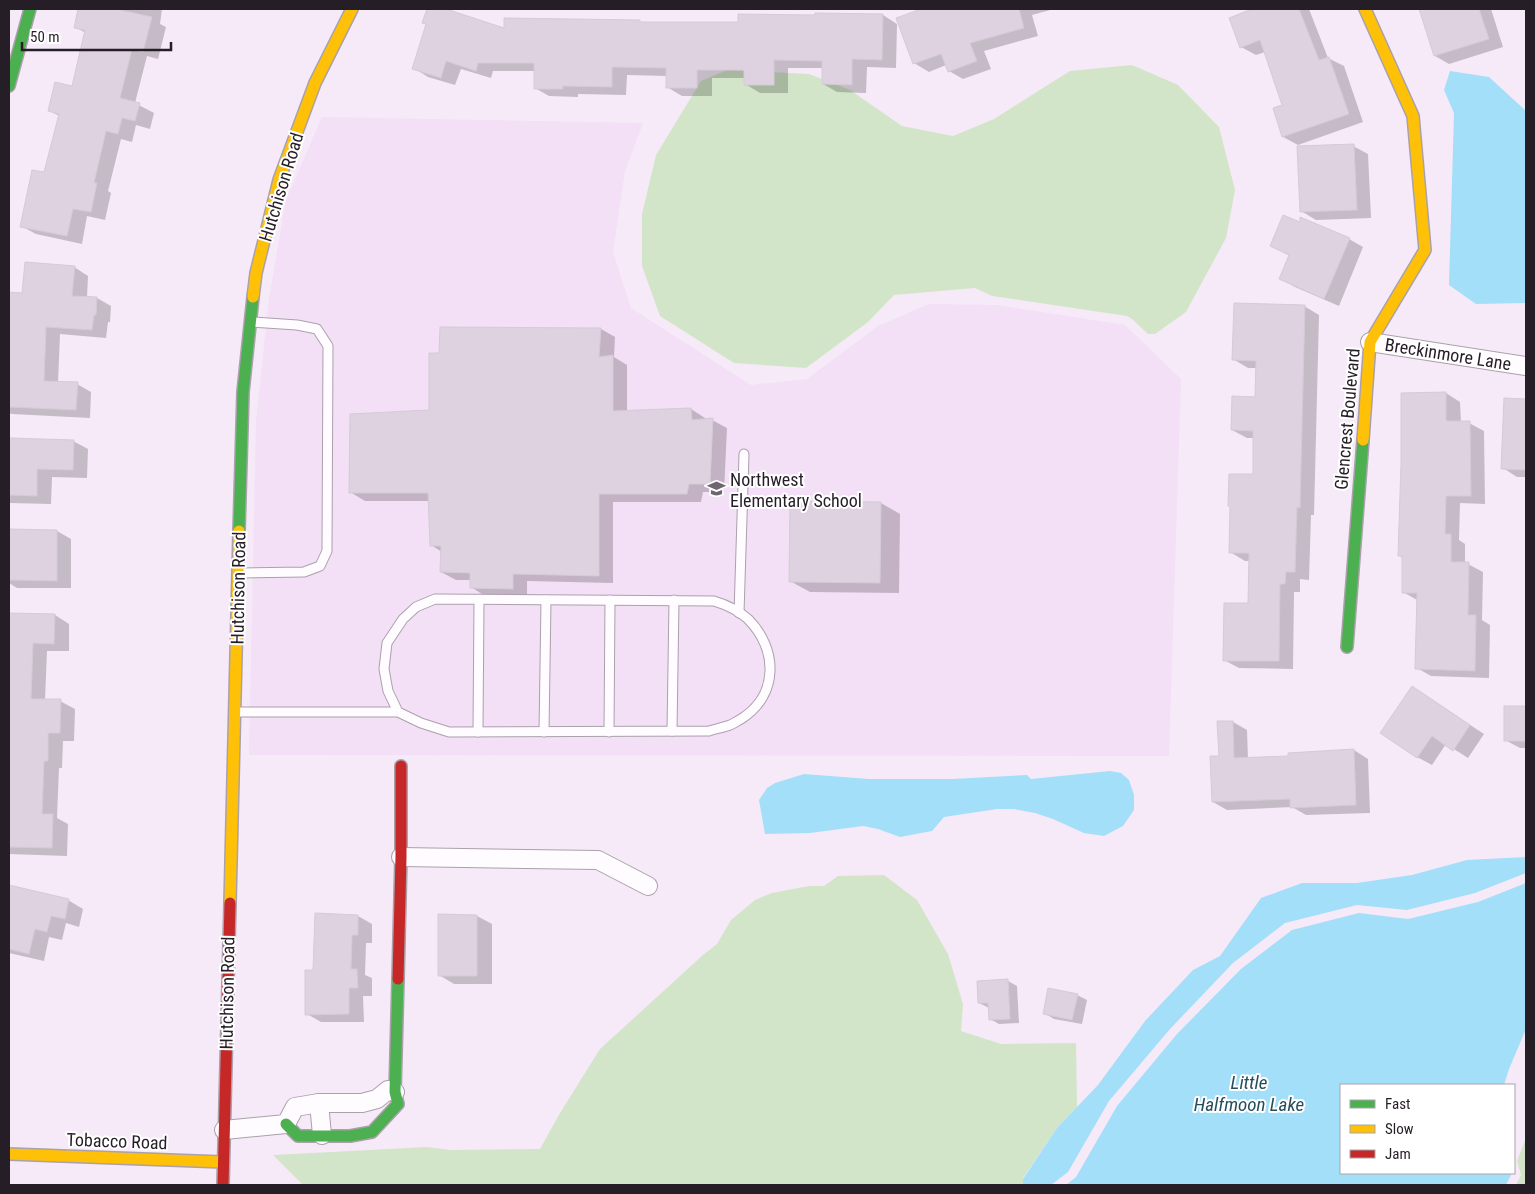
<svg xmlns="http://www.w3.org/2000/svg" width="1535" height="1194" font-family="'Roboto Condensed',sans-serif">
	<rect width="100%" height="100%" fill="#f6eaf8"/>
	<polygon fill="#f3dff6" points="322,117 643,123 625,171 613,252 631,308 751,385 807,379 878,326 929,304 997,305 1125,325 1181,379 1169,756 249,755 256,421 269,298 286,200"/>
	<g fill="#d2e5c9">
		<polygon points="1132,65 1178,85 1219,127 1235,190 1226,238 1186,312 1155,334 1148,334 1132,319 1127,316 992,296 975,288 894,295 868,322 806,368 734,363 660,316 642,266 642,214 656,155 701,81 727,70 809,74 850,90 902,126 953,136 994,119 1070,71"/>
		<polygon points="884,875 917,900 948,954 963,1004 961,1031 1001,1044 1076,1043 1077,1107 1057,1128 1023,1178 1023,1185 303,1185 273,1155 427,1147 450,1150 540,1149 560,1113 600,1049 703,955 717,944 731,920 755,900 772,893 809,886 824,886 838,876"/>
		<polygon points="1526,1138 1526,1185 1516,1185 1521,1175 1517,1161"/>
	</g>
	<g fill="#a3dff9">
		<polygon points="1450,71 1489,77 1526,111 1526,303 1476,304 1449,285 1454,113 1444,90"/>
		<polygon points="1110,771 1121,773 1129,780 1134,795 1134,810 1123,826 1104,836 1084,833 1053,819 1035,813 1014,809 997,809 944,817 932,831 900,837 878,829 863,826 810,833 765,834 759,800 767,788 775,783 804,774 869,779 952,779 1027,775 1031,779"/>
		<polygon points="1526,857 1526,873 1475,893 1407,910 1357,905 1285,923 1233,963 1170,1029 1109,1101 1068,1172 1051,1185 1023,1185 1023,1179 1057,1128 1098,1085 1145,1021 1193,970 1220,956 1261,898 1302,883 1357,883 1412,875 1467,860"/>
		<polygon points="1526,883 1526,1029 1509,1069 1504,1085 1341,1085 1341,1173 1510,1173 1511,1175 1506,1185 1066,1185 1076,1177 1117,1106 1177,1034 1241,969 1292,930 1359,913 1408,919 1478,902"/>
	</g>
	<g fill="#0003">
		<polygon points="80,9 162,9 160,24 166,27 158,59 147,56 135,103 154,113 150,129 136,125 132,142 121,139 108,191 111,193 105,220 87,216 82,244 36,234 21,226 45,174 59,116 49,110 73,88 86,33 75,27"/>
		<polygon points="429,9 442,9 505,29 640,22 643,24 739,24 883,15 897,24 896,68 867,67 866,93 837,92 823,84 823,68 788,68 788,93 760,93 745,84 745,78 712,78 712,96 682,96 667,87 667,76 627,75 626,95 578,94 578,97 549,96 535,88 535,71 493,71 491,78 461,69 455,85 428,77 414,68 428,25 424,23"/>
		<polygon points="924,9 1054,9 1032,15 1038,36 984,51 991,69 963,79 949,71 946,65 929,72 914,63 898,19"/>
		<polygon points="1248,9 1309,9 1328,58 1344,66 1363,122 1298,145 1283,137 1274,109 1284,105 1265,52 1256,55 1241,47 1249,11"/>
		<polygon points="1420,9 1491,9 1503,47 1449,64 1435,56"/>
		<polygon points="1353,146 1368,154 1371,218 1316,220 1301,211"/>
		<polygon points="1302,224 1349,239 1363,247 1339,306 1295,287 1281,279 1290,256 1271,246"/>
		<polygon points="74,267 88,276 87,298 97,298 111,306 110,322 108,322 106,338 60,334 58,383 77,384 91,392 90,418 12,414 9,413 9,294 23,295"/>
		<polygon points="1304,306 1319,315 1314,515 1311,515 1309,580 1300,579 1300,592 1294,592 1293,669 1239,668 1224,660 1249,605 1250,561 1245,561 1230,552 1254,476 1254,438 1247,438 1232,430 1256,398 1257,368 1248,368 1233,359"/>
		<polygon points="601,329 615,337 614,357 627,365 627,412 691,409 705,418 705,420 712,420 727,428 724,492 703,492 701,502 613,502 613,583 527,581 527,597 485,596 471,587 471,580 456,580 441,572 442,552 431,545 429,501 365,501 350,492 430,411 440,354"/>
		<polygon points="1446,393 1460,402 1461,423 1469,423 1484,431 1485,504 1460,503 1459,540 1465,544 1465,564 1468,564 1483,572 1482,620 1490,625 1489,678 1431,676 1417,668 1417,600 1403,592 1403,558 1399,555"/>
		<polygon points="1505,399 1526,400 1526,477 1517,477 1503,468"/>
		<polygon points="9,439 73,441 88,449 87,478 52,477 51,504 9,503"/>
		<polygon points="881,503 900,514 899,593 810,592 790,581"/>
		<polygon points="9,530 57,531 71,539 71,588 17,588 9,583"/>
		<polygon points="9,614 55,615 69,624 69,651 47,651 45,700 60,701 75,709 74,741 63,741 62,768 59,768 57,818 68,824 67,856 9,854"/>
		<polygon points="1412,687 1484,734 1468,758 1446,744 1432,765 1417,757"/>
		<polygon points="1506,707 1526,708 1526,748 1520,748 1505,740"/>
		<polygon points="1233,722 1247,730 1248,759 1289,758 1354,750 1368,759 1370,813 1306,815 1292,807 1227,810 1213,802 1220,757"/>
		<polygon points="9,887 68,900 83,909 79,927 66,923 62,940 49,937 44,961 9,953"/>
		<polygon points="358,916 372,924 372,943 366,943 365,975 372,978 372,996 363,996 364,1022 321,1022 307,1014 314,971"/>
		<polygon points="440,916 477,916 492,924 492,984 454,984 439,975"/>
		<polygon points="1008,981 1017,986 1019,1023 999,1024 990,1019 989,1008 979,1003"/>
		<polygon points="1077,995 1087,1000 1082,1024 1054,1019 1044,1013"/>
	</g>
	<g fill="#ded1e0" stroke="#d4cbd6">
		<polygon points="78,9 116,9 152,17 143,52 132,49 120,98 140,103 135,121 122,118 118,134 106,131 94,183 97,183 91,212 73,209 67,236 20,227 32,170 44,172 59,114 48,111 55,82 72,86 85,30 74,28"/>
		<polygon points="427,9 446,9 504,28 504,18 640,20 640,22 738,22 738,14 815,15 815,13 883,14 882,60 852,59 852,85 822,84 822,61 774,60 774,85 744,85 744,70 697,70 697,88 666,88 666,68 612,67 612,87 563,86 563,89 534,89 534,63 478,63 476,71 446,61 441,78 412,69 426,24 422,23"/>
		<polygon points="921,9 1019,9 1024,28 970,43 977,61 948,72 941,54 913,64 896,18"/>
		<polygon points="1252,9 1299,9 1319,60 1329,57 1349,114 1282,137 1273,108 1282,105 1260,40 1240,48 1229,18"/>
		<polygon points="1419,9 1479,9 1489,39 1434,56"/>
		<polygon points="1354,144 1357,210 1300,212 1297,146"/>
		<polygon points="1283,215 1300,222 1300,217 1350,238 1324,299 1279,279 1289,255 1270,246"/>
		<polygon points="25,262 75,266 72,296 97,297 96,315 94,315 92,330 46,327 44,381 78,382 76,410 9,407 9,292 22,293"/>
		<polygon points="1234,303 1305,305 1300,508 1297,507 1295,572 1286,572 1285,584 1280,584 1279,661 1223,661 1224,603 1248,603 1249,553 1229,553 1230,506 1228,506 1229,474 1253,474 1253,431 1231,430 1232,396 1255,397 1256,361 1232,360"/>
		<polygon points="440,327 601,328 599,357 613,355 613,411 691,408 692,420 713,418 710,484 689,484 687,494 599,494 599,576 513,574 513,589 470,588 470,573 440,572 441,546 430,546 428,493 349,493 350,414 429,410 429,353 439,353"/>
		<polygon points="1446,392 1446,421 1470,421 1471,496 1446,496 1445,534 1451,534 1451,562 1469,562 1468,615 1476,615 1475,671 1415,669 1417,593 1402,593 1402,556 1398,556 1401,464 1401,393"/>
		<polygon points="1504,398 1526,399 1526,470 1501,469"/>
		<polygon points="9,438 74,440 73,470 37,469 37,496 9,495"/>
		<polygon points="790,501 881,502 880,583 789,582"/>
		<polygon points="9,529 57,530 57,581 9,580"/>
		<polygon points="9,613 55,614 54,644 33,643 31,699 61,699 60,733 48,733 48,761 44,761 42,814 53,814 52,848 9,847"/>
		<polygon points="1412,686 1470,725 1453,751 1432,736 1417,758 1380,733"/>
		<rect x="1504" y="706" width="22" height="35"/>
		<polygon points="1217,721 1233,721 1234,758 1288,756 1288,753 1354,749 1356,805 1290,808 1290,799 1212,802 1210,756 1219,756"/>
		<polygon points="9,885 69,899 65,919 51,916 47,932 35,929 29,954 9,949"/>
		<polygon points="315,913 358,915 358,935 352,935 351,969 357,969 358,988 349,988 349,1014 305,1015 305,970 313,970"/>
		<polygon points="438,914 477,915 477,976 438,976"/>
		<polygon points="1008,979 1010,1019 989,1020 988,1003 978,1003 977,981"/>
		<polygon points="1048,988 1078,994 1072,1020 1043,1014"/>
	</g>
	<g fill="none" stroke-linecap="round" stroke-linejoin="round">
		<defs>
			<g id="lane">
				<polyline points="241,573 304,572 320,566 327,551 328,346 317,329 297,325 252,322"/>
				<polyline points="739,613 744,454"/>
				<path d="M237,712H398L421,723L449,732L709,731C715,729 721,728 727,726C732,725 737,721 741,719C779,695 778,649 748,619C738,610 727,605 714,601L435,599L416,607L403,619L387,643L384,669L388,691L398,712"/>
				<polyline points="672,731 674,600"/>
				<polyline points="478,732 479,600"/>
				<polyline points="544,732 546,600"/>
				<polyline points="609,732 610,600"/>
			</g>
			<g id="street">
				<polyline points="1370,342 1526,366"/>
				<polyline points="401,857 598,860 648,886"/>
				<polyline points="319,1103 322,1135"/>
				<polyline points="224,1130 286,1124 295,1107 319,1103 362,1103 377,1099 388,1090 395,1092"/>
			</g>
			<g id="fast">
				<polyline points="9,86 30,9"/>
				<polyline points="239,531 243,392 253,297"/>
				<polyline points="1347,647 1363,440"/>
				<polyline points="286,1124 298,1136 350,1136 372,1132 398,1104 395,1092 398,979"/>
			</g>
			<g id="slow">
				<polyline points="253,297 256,273 279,180 315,83 352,9"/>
				<polyline points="1363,440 1370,342 1425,250 1413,116 1365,9"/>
				<polyline points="230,903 239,531"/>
				<polyline points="9,1154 223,1162"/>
			</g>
			<g id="jam">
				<polyline points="398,979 401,857 401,766"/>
				<polyline points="223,1185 230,903"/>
			</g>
		</defs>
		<use href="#lane" stroke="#aaa1ab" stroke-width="11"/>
		<use href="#street" stroke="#aaa1ab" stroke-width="20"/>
		<use href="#fast" stroke="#aaa1ab" stroke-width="14"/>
		<use href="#slow" stroke="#aaa1ab" stroke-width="14"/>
		<use href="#jam" stroke="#aaa1ab" stroke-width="14"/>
		<use href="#lane" stroke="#fefcfe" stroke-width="9"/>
		<use href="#street" stroke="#fefcfe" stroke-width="18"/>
		<use href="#fast" stroke="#4caf50" stroke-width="11"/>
		<use href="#slow" stroke="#ffc107" stroke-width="11"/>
		<use href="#jam" stroke="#c62828" stroke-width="11"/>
	</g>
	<defs>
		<symbol id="school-bare" viewBox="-9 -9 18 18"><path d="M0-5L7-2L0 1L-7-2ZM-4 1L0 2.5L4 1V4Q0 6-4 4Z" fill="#6f6570" stroke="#fff" stroke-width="2.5" paint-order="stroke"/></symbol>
	</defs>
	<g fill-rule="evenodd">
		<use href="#school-bare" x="704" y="476" width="25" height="25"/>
	</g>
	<g text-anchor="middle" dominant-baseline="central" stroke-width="4" stroke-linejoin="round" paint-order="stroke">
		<g font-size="18" fill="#261e27" stroke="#fff">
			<text transform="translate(281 187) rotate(-73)">Hutchison Road</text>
			<text transform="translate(1448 354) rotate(9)">Breckinmore Lane</text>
			<text transform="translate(1347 419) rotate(-85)">Glencrest Boulevard</text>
			<text transform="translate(238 588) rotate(-89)">Hutchison Road</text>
			<text transform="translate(227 993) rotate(-89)">Hutchison Road</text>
			<text transform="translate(117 1141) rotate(2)">Tobacco Road</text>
		</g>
		<g font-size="18" fill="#261e27" stroke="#fff" text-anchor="start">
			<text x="730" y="479">Northwest<tspan x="730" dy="21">Elementary School</tspan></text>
		</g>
		<g font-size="19" font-style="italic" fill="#254e5c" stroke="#fff">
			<text x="1249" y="1082">Little<tspan x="1249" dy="22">Halfmoon Lake</tspan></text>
		</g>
	</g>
	<rect width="1535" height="1194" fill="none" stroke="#261e27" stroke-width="20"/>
	<rect x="1340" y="1084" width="175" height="90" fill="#ffffff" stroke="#a8a5a9"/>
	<rect x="1350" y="1100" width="25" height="8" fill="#4caf50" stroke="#a8a5a9"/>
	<text x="1385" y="1109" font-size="15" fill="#261e27">Fast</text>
	<rect x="1350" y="1125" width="25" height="8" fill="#ffc107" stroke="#a8a5a9"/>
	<text x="1385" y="1134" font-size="15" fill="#261e27">Slow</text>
	<rect x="1350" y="1150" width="25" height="8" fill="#c62828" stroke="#a8a5a9"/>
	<text x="1385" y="1159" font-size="15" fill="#261e27">Jam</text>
	<path d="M22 42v8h149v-8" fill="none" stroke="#261e27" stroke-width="2.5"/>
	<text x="30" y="42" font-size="15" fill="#261e27" stroke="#ffffff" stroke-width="4" paint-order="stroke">50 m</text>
</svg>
